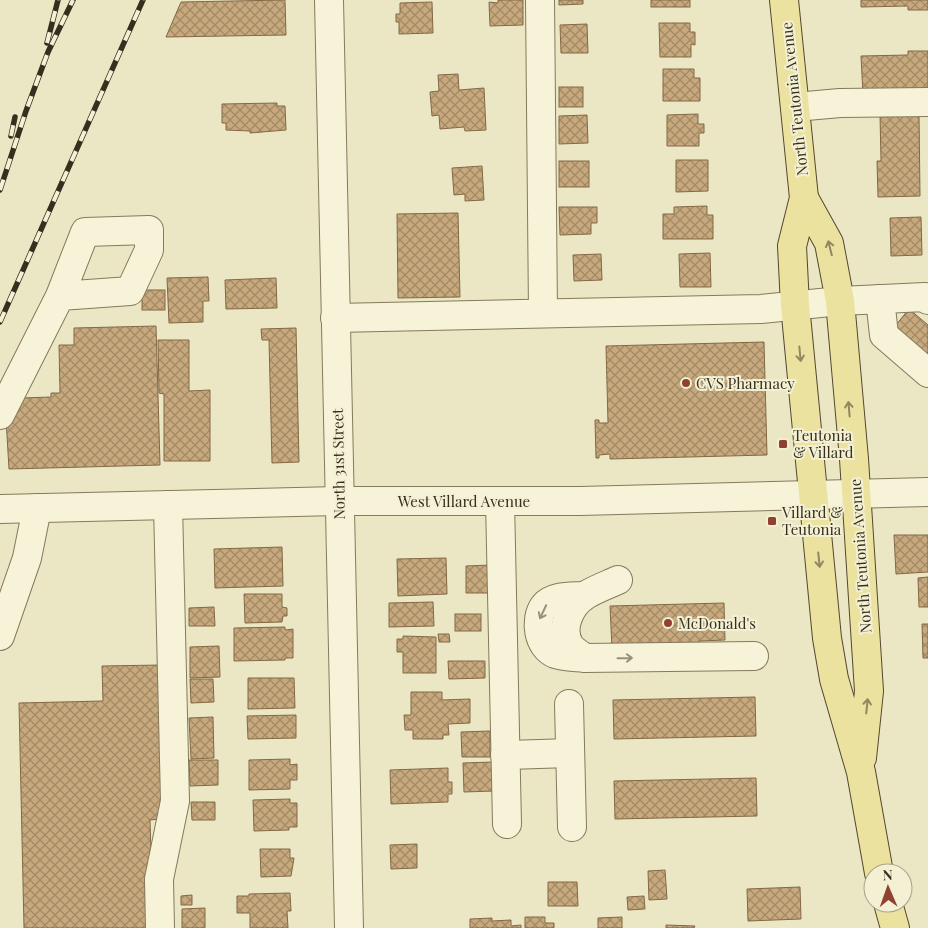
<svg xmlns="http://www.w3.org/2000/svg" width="928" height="928" font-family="'Playfair Display',serif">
	<defs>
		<pattern id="building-cross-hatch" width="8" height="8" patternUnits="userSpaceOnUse" patternTransform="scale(1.25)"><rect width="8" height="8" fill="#c7a97d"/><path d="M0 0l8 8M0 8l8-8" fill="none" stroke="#a28a66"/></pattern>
	</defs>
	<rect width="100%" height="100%" fill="#ebe7c5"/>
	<g fill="url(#building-cross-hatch)" stroke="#836844">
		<polygon points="285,0 286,35 166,37 181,2"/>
		<polygon points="498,0 523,0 523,25 490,26 489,2 498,3"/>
		<polygon points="559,0 583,0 583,4 559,5"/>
		<rect x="651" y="0" width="39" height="7"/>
		<polygon points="861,0 928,0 928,10 908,10 908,6 861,7"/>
		<polygon points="432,2 433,33 399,34 399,22 396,22 396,14 400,14 400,3"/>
		<polygon points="659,23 690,23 690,32 695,32 695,45 691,44 691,57 660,57"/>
		<polygon points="587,24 588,53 561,53 560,25"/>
		<polygon points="908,51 928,51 928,93 863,95 861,56 908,55"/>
		<polygon points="663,69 694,69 694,78 700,78 700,101 663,101"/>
		<polygon points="458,74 459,90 484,88 486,130 465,131 464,127 440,129 439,115 432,116 430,92 439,91 438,75"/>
		<rect x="559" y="87" width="24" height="20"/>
		<polygon points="277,103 277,106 285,106 286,130 250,133 250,131 226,130 226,123 222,123 222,104"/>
		<polygon points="698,114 698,124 704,124 704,133 699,133 699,146 667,146 667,115"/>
		<polygon points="919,114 920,196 878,197 877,161 881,161 880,115"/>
		<polygon points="587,115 588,143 559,144 559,116"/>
		<polygon points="676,160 708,160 708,191 676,192"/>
		<rect x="559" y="161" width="30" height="26"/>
		<polygon points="482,166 484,200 465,201 465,194 454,195 452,168"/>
		<polygon points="707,206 707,215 713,215 713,239 663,239 663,214 674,214 674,207"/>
		<polygon points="559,207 597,207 597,223 591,223 591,234 560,235"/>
		<polygon points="458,213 460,297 398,298 397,214"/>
		<polygon points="921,217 922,255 891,256 890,218"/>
		<polygon points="710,253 711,287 680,287 679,254"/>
		<polygon points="601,254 602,280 574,281 573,255"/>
		<polygon points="208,277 209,301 203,301 203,322 169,323 167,278"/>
		<polygon points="276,278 277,308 226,309 225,280"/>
		<rect x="142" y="290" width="23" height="20"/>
		<polygon points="909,309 928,325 928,360 891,331"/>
		<polygon points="156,326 160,465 9,469 6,419 21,398 51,397 51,393 60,393 59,345 74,345 74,328"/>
		<polygon points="296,328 299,462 272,463 269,340 262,340 261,329"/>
		<polygon points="158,340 189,340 189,391 210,390 210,461 164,461 164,394 159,393"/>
		<polygon points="764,342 767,455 610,459 610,454 599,455 599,458 596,458 595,420 599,420 599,423 608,423 606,346"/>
		<polygon points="894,535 928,535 928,572 896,574"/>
		<polygon points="282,547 283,586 215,588 214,549"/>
		<polygon points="446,558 447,594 398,596 397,559"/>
		<polygon points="491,565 491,593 466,593 466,566"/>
		<polygon points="928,577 928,607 919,607 918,578"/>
		<polygon points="244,594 282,594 282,607 287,608 287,616 283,616 282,622 245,623"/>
		<polygon points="433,602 434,626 389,627 389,603"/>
		<polygon points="724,603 725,640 699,641 699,647 612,649 610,606"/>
		<polygon points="214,607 215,626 189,626 189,608"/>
		<rect x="455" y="614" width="26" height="17"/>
		<polygon points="922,624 928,624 928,658 923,658"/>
		<polygon points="285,627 285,630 293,629 293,658 285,658 285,660 234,661 234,628"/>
		<polygon points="438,634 449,634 450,642 439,642"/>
		<polygon points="403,636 436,637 436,673 403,673 403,652 397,652 397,639 403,639"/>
		<polygon points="219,646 220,677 190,678 190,647"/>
		<polygon points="448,661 485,661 485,678 449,679"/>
		<polygon points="161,665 164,799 160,819 150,820 153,928 24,928 19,703 103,701 102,666"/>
		<polygon points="248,678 294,678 295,708 248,709"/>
		<polygon points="190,679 213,679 214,702 191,703"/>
		<polygon points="411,692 442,692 442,700 470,699 470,723 448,724 449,735 443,735 443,739 413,739 413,730 405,730 404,715 411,715"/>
		<polygon points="755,697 756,736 614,739 613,700"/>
		<polygon points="296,715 296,738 248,739 247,716"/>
		<polygon points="213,717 214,758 191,759 189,718"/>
		<polygon points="490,731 490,757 462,757 461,732"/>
		<polygon points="290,759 290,765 297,764 297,780 290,780 290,789 249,790 249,760"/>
		<polygon points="189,760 218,760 218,785 190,786"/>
		<polygon points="493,762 494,791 464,792 463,763"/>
		<polygon points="448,768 448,782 452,782 452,794 448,794 448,802 391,804 390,770"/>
		<polygon points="756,778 757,816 615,819 614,781"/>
		<polygon points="290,799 290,803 297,803 297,827 289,827 289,830 254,831 253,800"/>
		<polygon points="191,802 215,802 215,820 192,820"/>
		<polygon points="417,844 417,868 391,869 390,845"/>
		<polygon points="260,849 290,849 290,858 294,858 291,876 261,877"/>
		<polygon points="665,870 667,899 649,900 648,871"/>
		<polygon points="548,882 577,882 578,906 548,906"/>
		<polygon points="800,887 801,919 748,921 747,889"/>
		<polygon points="290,893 291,911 287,911 288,928 250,928 250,913 237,913 237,896 249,896 249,894"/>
		<polygon points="192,895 192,905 181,905 181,896"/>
		<polygon points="644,896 645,909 628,910 627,897"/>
		<polygon points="205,908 205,928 182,928 182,909"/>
		<polygon points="525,917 545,917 545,923 554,923 554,928 525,928"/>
		<polygon points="622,917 622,928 598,928 598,918"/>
		<polygon points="492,918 492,921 511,920 511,926 521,925 521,928 470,928 470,919"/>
		<polygon points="666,925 695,926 694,928 666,928"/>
	</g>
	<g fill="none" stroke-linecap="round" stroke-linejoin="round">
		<defs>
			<g id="minor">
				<polyline points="329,0 349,928"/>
				<polyline points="540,0 543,313"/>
				<polyline points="795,107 840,103 928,102"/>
				<polyline points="880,299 884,335 928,373"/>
				<polyline points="335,318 761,309 840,301 925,297 928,300"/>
				<polyline points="0,415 60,296 85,232 149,230 149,250 130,291 60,296"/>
				<polyline points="500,501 507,824"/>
				<polyline points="0,509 338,501 580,501 928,492"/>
				<path d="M618,580C607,585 596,589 586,595C570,605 559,629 570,646C574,651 581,655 585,658L754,656"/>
				<path d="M584,596C572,597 553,595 544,606C534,620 538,647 555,654C563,657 576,657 585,658"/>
				<polyline points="0,636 27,558 37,508"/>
				<polyline points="569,704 572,827"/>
				<polyline points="505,755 570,753"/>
				<polyline points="160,928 159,879 175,801 168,505"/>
			</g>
			<g id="major">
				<polyline points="784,0 804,198 792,246 795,305 827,638 834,679 861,772 879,873"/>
				<polyline points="804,198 829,243 840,301 854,459 869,691 862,758"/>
				<polyline points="888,903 895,928"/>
			</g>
		</defs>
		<use href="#minor" stroke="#85795c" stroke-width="30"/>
		<use href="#major" stroke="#534730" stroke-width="30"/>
		<use href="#minor" stroke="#f7f3d8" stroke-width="28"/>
		<use href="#major" stroke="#ece2a0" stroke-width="28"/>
		<defs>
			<g id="rail">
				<polyline points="47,43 58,0"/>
				<polyline points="11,136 15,117"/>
				<polyline points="0,190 26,111 48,52 73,0"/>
				<polyline points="0,322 143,0"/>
			</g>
		</defs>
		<use href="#rail" stroke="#362f1f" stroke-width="5.5"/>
		<use href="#rail" stroke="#f3f0d4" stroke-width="4" stroke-dasharray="11" stroke-linecap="butt"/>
	</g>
	<defs><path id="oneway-shaft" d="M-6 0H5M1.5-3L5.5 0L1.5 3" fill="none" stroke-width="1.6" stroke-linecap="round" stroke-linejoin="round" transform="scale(1.25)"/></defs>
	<g stroke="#918860">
		<use href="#oneway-shaft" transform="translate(830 248) rotate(-104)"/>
		<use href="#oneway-shaft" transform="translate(800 354) rotate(85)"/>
		<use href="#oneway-shaft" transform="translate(849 409) rotate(-95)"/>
		<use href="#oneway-shaft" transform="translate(819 560) rotate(84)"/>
		<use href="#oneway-shaft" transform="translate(867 706) rotate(-84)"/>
	</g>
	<g stroke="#96917c">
		<use href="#oneway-shaft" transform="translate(543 612) rotate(115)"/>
		<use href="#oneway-shaft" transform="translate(625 658) rotate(-1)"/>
	</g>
	<g fill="#914130" stroke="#f3f0d4" stroke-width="2">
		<circle cx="686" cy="383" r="5"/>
		<rect x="778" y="439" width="10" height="10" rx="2.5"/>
		<rect x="767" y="516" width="10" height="10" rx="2.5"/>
		<circle cx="668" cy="623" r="5"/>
	</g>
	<g text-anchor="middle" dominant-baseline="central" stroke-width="4" stroke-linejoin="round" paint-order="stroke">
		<g font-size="15" fill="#362f1f" stroke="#f3f0d4">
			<text transform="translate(794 99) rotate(-96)">North Teutonia Avenue</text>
			<text transform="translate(338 464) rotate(-91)">North 31st Street</text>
			<text x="464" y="501">West Villard Avenue</text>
			<text transform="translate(860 556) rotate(-94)">North Teutonia Avenue</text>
		</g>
		<g font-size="15" fill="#362f1f" stroke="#f3f0d4" text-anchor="start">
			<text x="696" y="383">CVS Pharmacy</text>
			<text x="793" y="435">Teutonia<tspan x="793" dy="17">&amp; Villard</tspan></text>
			<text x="782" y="512">Villard &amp;<tspan x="782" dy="17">Teutonia</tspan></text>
			<text x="678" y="623">McDonald's</text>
		</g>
	</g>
	<g transform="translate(888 888) rotate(358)"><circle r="24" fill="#f3f0d4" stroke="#a7a38c"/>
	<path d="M0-4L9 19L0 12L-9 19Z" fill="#914130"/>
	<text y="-8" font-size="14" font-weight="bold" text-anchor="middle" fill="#362f1f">N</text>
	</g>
</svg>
